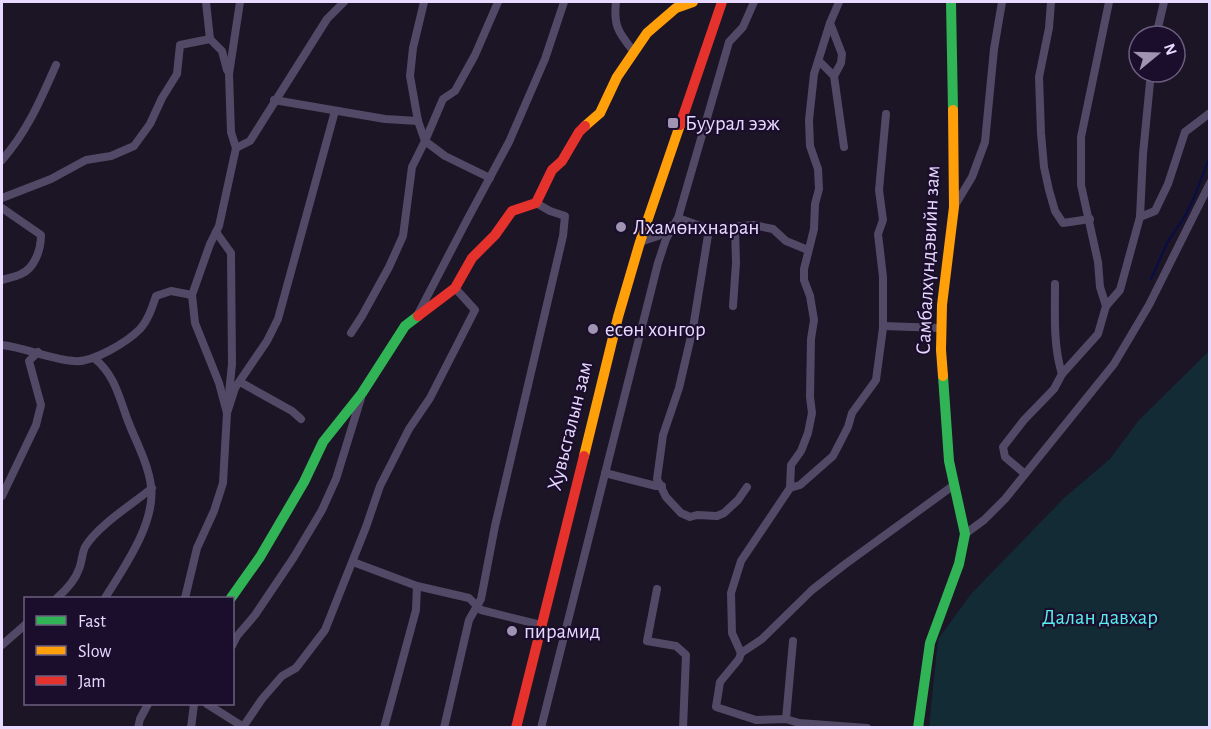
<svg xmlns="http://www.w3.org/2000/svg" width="1211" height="729" font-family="'Alegreya Sans',sans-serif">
	<rect width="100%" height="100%" fill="#1c1525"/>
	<polygon fill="#122b34" points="1209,351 1209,727 929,727 938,639 971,594 1064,498 1110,459 1139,420"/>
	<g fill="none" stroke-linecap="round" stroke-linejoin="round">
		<polyline stroke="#070d4a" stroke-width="2" points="1151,279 1167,243 1185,216 1193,200 1210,156"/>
		<g stroke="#524966" stroke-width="8">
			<polyline points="206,2 210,39 222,51 227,70"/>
			<polyline points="424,2 413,48 410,76 418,121 425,141 445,156 490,178"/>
			<path d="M616,2C613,26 619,33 634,52"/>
			<polyline points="839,2 830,23 842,54 841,63 834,76 844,147"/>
			<polyline points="1051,2 1049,28 1039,77 1041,133 1044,167 1049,190 1055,211 1063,223 1090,219"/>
			<polyline points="1156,36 1164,2"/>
			<polyline points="819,61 834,76"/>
			<polyline points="274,100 385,119 418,121"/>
			<polyline points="236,148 250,141 327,19 344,2"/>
			<path d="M2,160C27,132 41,99 56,65"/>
			<polyline points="2,198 51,179 86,160 111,156 134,146 150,124 162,98 177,74 180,45 210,39"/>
			<polyline points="954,207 972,177 985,142 994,49 1002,2"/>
			<path d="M2,208L41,235C41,249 35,268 21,274C15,277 8,278 2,280"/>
			<polyline points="1140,217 1155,211 1168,184 1185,132 1210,113"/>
			<polyline points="678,218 709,229 753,225 773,229 786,241 808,250"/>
			<polyline points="709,229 693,328 679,388 663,435 657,479 666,497 681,513 690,517 697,515 717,516 724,513 738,500 747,487"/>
			<polyline points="216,232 231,253 232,364 227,413 235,388 267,341 278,319 335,111"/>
			<polyline points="640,242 658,236 671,226"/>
			<path d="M1055,284C1055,315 1053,345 1062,374"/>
			<polyline points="733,306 736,263 735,228"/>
			<polyline points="1106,306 1100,287 1098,262 1081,185 1081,137 1109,2"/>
			<polyline points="418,314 467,220 509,142 545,59 564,2"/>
			<polyline points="883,326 941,328"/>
			<polyline points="351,333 362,316 389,267 403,236 412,167 425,141 443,99 455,91 475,55 498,2"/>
			<path d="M2,345C26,348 50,359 74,361C93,363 127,342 140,329C148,320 152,308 156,296L171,291L192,295"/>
			<path d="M94,358C115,375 119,397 128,421C136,442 148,463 151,486C156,523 123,569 105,598"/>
			<polyline points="240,382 292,411 301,419"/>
			<polyline points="605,473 656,486 662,486"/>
			<polyline points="1025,474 1005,457 1003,447 1024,420 1054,389 1062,374 1098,334 1106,306 1120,290 1140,217 1143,154 1151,72"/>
			<polyline points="790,488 800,485 833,456 848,427 852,413 876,380 883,328 883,277 878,234 883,220 879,190 886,114"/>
			<polyline points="2,496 36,425 41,405 29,361 38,352"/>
			<polyline points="965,534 984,520 1005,499 1114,364 1149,305 1210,183"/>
			<polyline points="353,562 417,586 416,610 384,728"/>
			<polyline points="417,586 469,598 481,610 541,625"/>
			<polyline points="657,589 647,641 676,646 686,655 683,728"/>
			<path d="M57,598C66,590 75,581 79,569C82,562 82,553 85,547C98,525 133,504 152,488"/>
			<polyline points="185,598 197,548 214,511 223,483 227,413 219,383 195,323 192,295 210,244 219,226 236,148 231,132 229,74 240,2"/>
			<polyline points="2,645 26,624"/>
			<polyline points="232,646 237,636 255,615 294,557 322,510 336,479 361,398"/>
			<polyline points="741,653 732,633 731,593 741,561 790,488 791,465 801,451 808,433 812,413 810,397 811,339 814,320 810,296 804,280 804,269 814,229 815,204 819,189 818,169 810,146 809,120 814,74 830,23"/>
			<polyline points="207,704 245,728"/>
			<polyline points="786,719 793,641"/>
			<polyline points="243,727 262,699 282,676 296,668 325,630 366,527 380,486 409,429 430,398 475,310 455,288"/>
			<polyline points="138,728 140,719 148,704"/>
			<polyline points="191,728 194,704"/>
			<polyline points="444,728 469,620 481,599 495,526 563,236 565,216 550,211 536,203"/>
			<polyline points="541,728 658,263 666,239 678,218 729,42 743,27 754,2"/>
			<polyline points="867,728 799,723 786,719 756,720 716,707 720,682 739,659 741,653 762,639 812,590 844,565 954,485"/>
		</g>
		<g stroke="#30b455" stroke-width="10">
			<polyline points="951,2 953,110"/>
			<polyline points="231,598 260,557 304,482 323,442 362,393 405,326 418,316"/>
			<polyline points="918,728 930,643 959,564 965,534 949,461 943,376"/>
		</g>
		<g stroke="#ff9f0a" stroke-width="10">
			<polyline points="585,126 600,113 617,77 647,33 676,8 693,2"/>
			<polyline points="943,376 941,350 942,305 954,207 953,110"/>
			<polyline points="584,456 618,317 640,242 680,125"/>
		</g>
		<g stroke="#e5322d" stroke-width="10">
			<polyline points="680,125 722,2"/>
			<polyline points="418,316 455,288 472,258 495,235 512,211 536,203 552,170 562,161 579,132 585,126"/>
			<polyline points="516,728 584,456"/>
		</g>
	</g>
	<g fill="#a094b3" stroke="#1b0e2c" stroke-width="2">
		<rect x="667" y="117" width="12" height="12" rx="3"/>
		<circle cx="621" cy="227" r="6"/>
		<circle cx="593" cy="329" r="6"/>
		<circle cx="512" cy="631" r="6"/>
	</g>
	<g text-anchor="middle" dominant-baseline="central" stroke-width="4.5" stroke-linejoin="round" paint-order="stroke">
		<g font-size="21" fill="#e7d9ff" stroke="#1b0e2c" text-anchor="start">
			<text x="685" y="123">Буурал ээж</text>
			<text x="633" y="227">Лхамөнхнаран</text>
			<text x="605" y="329">есөн хонгор</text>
			<text x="524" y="631">пирамид</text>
		</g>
		<g font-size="21" fill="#e7d9ff" stroke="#1b0e2c">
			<text transform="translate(928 260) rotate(-87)">Самбалхүндэвийн зам</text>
			<text transform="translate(570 426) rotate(-76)">Хувьсгалын зам</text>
		</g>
		<g font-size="21" fill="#57eced" stroke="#1b0e2c">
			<text x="1100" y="617">Далан давхар</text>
		</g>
	</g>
	<rect width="1211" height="729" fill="none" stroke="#e7d9ff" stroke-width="6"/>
	<rect x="24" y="597" width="210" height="108" fill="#1b0e2c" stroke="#6d5f80" stroke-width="1.5"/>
	<rect x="36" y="616" width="30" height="9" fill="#30b455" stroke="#6d5f80" stroke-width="1.5"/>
	<text x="78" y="627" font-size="18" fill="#e7d9ff">Fast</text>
	<rect x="36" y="646" width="30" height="9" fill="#ff9f0a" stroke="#6d5f80" stroke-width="1.5"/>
	<text x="78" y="657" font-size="18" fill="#e7d9ff">Slow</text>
	<rect x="36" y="676" width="30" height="9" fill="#e5322d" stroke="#6d5f80" stroke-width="1.5"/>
	<text x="78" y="687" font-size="18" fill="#e7d9ff">Jam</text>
	<g transform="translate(1157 54) rotate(71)"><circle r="28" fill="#1b0e2c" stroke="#6d5f80" stroke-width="1.5"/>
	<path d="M0-4.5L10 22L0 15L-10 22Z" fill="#a094b3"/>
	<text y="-9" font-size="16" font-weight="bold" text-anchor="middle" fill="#e7d9ff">N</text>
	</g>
</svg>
